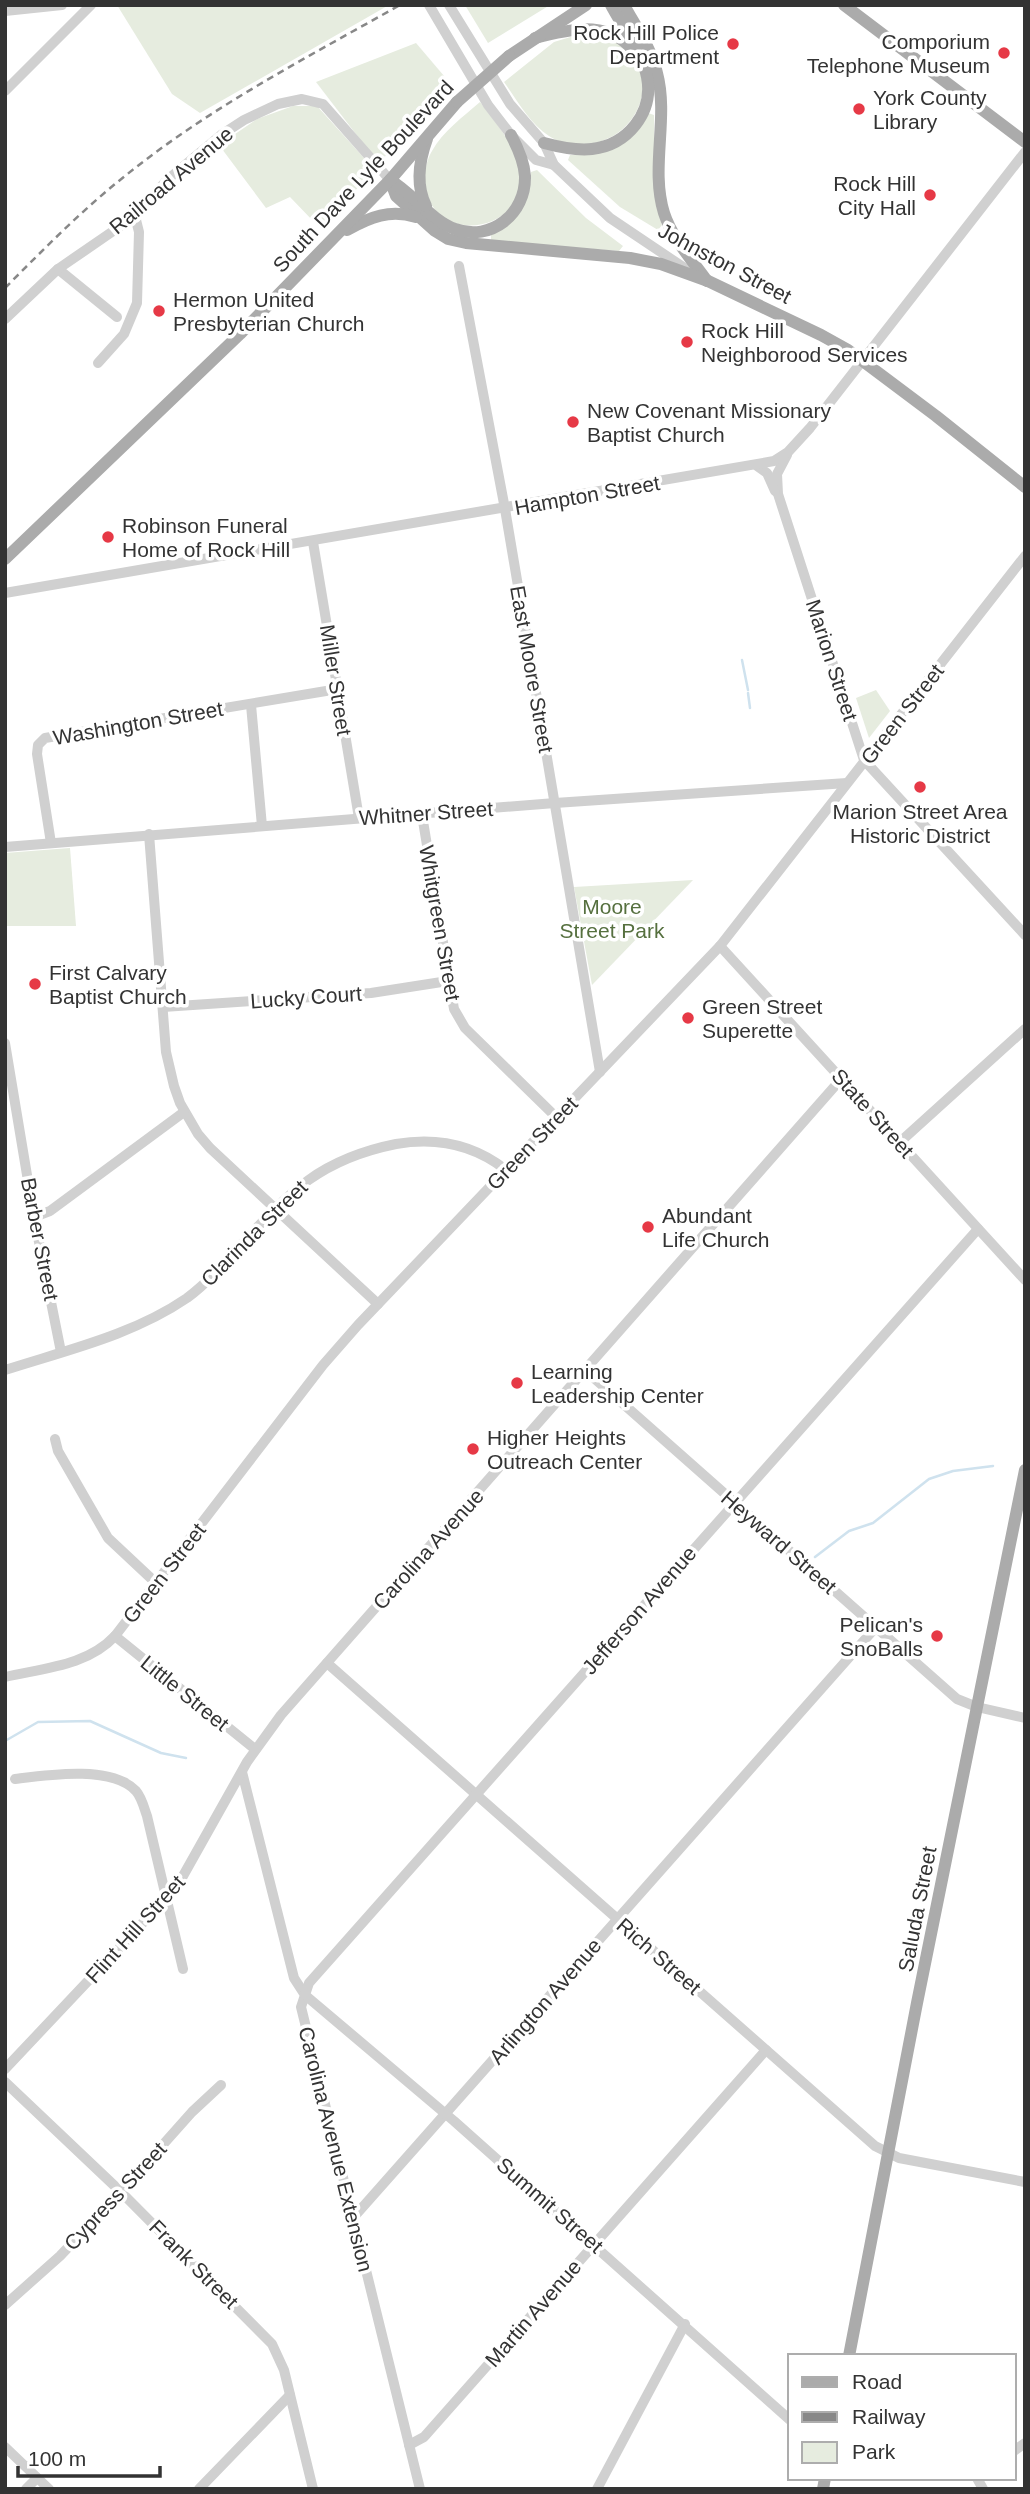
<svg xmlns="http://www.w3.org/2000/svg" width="1030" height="2494" font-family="Helvetica,sans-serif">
	<rect width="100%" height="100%" fill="#fff"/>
	<g fill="#e6ecdf">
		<polygon points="117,5 389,5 200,113 172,94"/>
		<polygon points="465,5 550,5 488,43"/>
		<path d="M577,35C592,36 606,36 619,44C666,74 638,142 585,144C573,145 559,143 549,136C530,124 517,100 504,82L554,42Z"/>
		<polygon points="416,43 450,83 381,161 372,155 316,82"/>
		<path d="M480,102C496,123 515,144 519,171C530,233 430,249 425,182C424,172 427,159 432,151C443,131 463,117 480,102Z"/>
		<polygon points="293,106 317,106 374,169 328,222 315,223 290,197 266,208 219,145 257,119"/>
		<path d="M648,113L654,115L655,195L662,225L658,230L620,207L568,160L570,155C615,156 621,144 648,113Z"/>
		<path d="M537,170L586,218L623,246L619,251L491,241V235C518,223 530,202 531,172Z"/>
		<polygon points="876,690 890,711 869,738 856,698"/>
		<polygon points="70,848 76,926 5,926 5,853"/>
		<polygon points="693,880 592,985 574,887"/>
	</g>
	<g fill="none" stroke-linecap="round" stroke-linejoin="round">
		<g stroke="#cfe2ee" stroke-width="2.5">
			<polyline points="742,660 748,690"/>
			<polyline points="748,693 750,708"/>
			<polyline points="815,1557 849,1531 873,1523 929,1479 953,1471 993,1466"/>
			<polyline points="5,1741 38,1722 90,1721 161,1753 186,1758"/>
		</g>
		<g stroke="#d0d0d0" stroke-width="10">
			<polyline points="429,5 488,105 511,135 536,160 554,165"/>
			<polyline points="449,5 510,104 544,143 554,165 610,218 686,269"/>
			<polyline points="5,11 62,5"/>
			<polyline points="5,91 91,5"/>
			<polyline points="459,266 505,509 600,1072"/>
			<polyline points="58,269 117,317"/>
			<polyline points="5,319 58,269 135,216 167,180 221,135 244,120 278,104 302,99 323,104 390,180"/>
			<polyline points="98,363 124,334 137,303 139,232 135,216"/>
			<polyline points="787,455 777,474 778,494 864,760 1025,935"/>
			<polyline points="757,466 767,473 775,491"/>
			<polyline points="313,542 359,818"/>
			<polyline points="5,593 774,461 788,452 810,428 1025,152"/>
			<polyline points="251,705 262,826"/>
			<polyline points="422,815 454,1009 465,1028 556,1117"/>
			<polyline points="149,834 166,1052 174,1086 180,1103 198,1134 210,1148 378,1304"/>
			<polyline points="51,843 37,754 38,745 45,738 338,689"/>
			<polyline points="5,847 555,803 847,783"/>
			<polyline points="720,946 1025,1280"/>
			<polyline points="163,1007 371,993 448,981"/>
			<polyline points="5,1043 34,1217 61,1352"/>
			<polyline points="900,1142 1025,1029"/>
			<polyline points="34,1217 50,1211 184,1112"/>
			<path d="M5,1370C67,1350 133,1335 187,1298C207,1283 224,1264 240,1246C290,1191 321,1159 396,1144C437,1137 473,1144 506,1170"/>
			<polyline points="586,1371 957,1699 977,1707 1025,1718"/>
			<polyline points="55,1439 58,1451 108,1538 156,1583"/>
			<polyline points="115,1636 255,1749"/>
			<polyline points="327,1663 875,2146 899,2158 1025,2182"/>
			<path d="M5,1677C44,1668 87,1666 115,1636L323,1365L358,1325L720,946L1025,556"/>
			<polyline points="242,1772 294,1978 305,1995 301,2007 420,2489"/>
			<path d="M15,1779C47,1775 112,1765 136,1791C142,1798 144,1808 147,1816L183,1969"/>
			<polyline points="5,2069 154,1911 183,1876 247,1762 281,1715 842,1078"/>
			<polyline points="5,2082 121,2192 272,2344 284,2370 313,2489"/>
			<polyline points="353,2218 876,1627"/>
			<polyline points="5,2305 60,2256 127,2185 192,2112 221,2085"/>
			<polyline points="790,2420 454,2121 305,1995 309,1983 978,1229"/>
			<polyline points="409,2445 424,2437 766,2050"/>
			<polyline points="5,2447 49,2489"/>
			<polyline points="1014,2451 1025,2443"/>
			<polyline points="977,2478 983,2489"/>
			<polyline points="26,2489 37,2478"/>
			<polyline points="199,2489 290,2395"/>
			<polyline points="597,2489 685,2324"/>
		</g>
		<g stroke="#ababab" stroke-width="12">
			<path d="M624,5C636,27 652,50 657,73C669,118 650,168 664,213C672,238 692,260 707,281"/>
			<polyline points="844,5 1025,142"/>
			<path d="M535,38C566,30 605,20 630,47"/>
			<polyline points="509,56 586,5"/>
			<path d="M544,143C559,147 576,151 592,149C627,145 654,113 647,77C643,54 622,26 611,5"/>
			<polyline points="390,180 396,196 435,231 448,239 466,243 630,258 661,264 708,281 821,335 848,350 936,416 1025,487"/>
			<path d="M390,180C412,193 432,221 455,229C491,242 526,214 525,176C524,161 518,148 511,135"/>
			<path d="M426,206C415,184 419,161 427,139"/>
			<path d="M347,230C370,217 390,209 416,217"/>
			<polyline points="5,559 240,334 390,180 457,102"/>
			<polyline points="849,2356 917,2003 1025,1470"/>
			<polyline points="823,2489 825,2478"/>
		</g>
		<path stroke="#888" stroke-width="2.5" stroke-dasharray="7 5" stroke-linecap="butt" d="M5,288C44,249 82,210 125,176C209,108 306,58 400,5"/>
		<polyline stroke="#ababab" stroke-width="12" points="457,102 509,56"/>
	</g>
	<g fill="#e63946" stroke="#fff" stroke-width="2.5">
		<circle cx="733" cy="44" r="7"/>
		<circle cx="1004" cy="53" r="7"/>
		<circle cx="859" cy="109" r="7"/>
		<circle cx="930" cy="195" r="7"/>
		<circle cx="159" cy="311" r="7"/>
		<circle cx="687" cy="342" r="7"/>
		<circle cx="573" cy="422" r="7"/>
		<circle cx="108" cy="537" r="7"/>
		<circle cx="920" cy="787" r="7"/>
		<circle cx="35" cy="984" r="7"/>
		<circle cx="688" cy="1018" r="7"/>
		<circle cx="648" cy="1227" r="7"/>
		<circle cx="517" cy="1383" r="7"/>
		<circle cx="473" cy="1449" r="7"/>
		<circle cx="937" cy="1636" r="7"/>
	</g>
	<g text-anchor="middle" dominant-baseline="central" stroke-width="7" stroke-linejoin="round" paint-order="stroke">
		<g font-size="21" fill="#333" stroke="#fff" text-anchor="start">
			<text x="719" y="32" text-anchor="end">Rock Hill Police<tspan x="719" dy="24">Department</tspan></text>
			<text x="990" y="41" text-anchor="end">Comporium<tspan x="990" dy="24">Telephone Museum</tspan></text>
			<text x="873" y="97">York County<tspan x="873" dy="24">Library</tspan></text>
			<text x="916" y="183" text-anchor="end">Rock Hill<tspan x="916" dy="24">City Hall</tspan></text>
			<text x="173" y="299">Hermon United<tspan x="173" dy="24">Presbyterian Church</tspan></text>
			<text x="701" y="330">Rock Hill<tspan x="701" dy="24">Neighborood Services</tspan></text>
			<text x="587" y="410">New Covenant Missionary<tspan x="587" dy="24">Baptist Church</tspan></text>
			<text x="122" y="525">Robinson Funeral<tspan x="122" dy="24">Home of Rock Hill</tspan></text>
			<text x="920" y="811" text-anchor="middle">Marion Street Area<tspan x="920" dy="24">Historic District</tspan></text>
			<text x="49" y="972">First Calvary<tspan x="49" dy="24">Baptist Church</tspan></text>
			<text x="702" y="1006">Green Street<tspan x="702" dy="24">Superette</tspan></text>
			<text x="662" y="1215">Abundant<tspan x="662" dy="24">Life Church</tspan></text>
			<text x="531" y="1371">Learning<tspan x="531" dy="24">Leadership Center</tspan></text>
			<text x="487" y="1437">Higher Heights<tspan x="487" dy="24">Outreach Center</tspan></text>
			<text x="923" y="1624" text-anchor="end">Pelican's<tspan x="923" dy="24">SnoBalls</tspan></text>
		</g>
		<g font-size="21" fill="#333" stroke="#fff">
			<text transform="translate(363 176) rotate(-47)">South Dave Lyle Boulevard</text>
			<text transform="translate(171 180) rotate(-40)">Railroad Avenue</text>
			<text transform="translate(725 263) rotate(28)">Johnston Street</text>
			<text transform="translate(587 495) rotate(-10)">Hampton Street</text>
			<text transform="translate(832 660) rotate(72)">Marion Street</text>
			<text transform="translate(532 669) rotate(80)">East Moore Street</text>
			<text transform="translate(336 680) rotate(81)">Miller Street</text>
			<text transform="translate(902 714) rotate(-52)">Green Street</text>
			<text transform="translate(138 723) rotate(-10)">Washington Street</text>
			<text transform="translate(426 813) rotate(-4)">Whitner Street</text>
			<text transform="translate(440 923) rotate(80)">Whitgreen Street</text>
			<text transform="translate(306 997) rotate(-4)">Lucky Court</text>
			<text transform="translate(873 1113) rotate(48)">State Street</text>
			<text transform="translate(532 1143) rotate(-46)">Green Street</text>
			<text transform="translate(254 1233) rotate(-45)">Clarinda Street</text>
			<text transform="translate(40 1239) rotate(79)">Barber Street</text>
			<text transform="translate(779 1542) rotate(41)">Heyward Street</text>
			<text transform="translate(428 1549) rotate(-48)">Carolina Avenue</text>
			<text transform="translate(164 1573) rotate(-52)">Green Street</text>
			<text transform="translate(639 1610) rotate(-49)">Jefferson Avenue</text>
			<text transform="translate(185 1693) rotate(39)">Little Street</text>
			<text transform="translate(917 1909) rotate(-79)">Saluda Street</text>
			<text transform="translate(135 1929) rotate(-48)">Flint Hill Street</text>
			<text transform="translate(659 1956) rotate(41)">Rich Street</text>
			<text transform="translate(545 2001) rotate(-49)">Arlington Avenue</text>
			<text transform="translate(336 2149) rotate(76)">Carolina Avenue Extension</text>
			<text transform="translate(115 2196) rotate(-47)">Cypress Street</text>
			<text transform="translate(550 2205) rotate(41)">Summit Street</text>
			<text transform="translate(194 2264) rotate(45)">Frank Street</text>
			<text transform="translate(533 2313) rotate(-49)">Martin Avenue</text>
		</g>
		<g font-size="21" fill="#56703f" stroke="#fff">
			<text x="612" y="906">Moore<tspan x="612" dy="24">Street Park</tspan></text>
		</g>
	</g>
	<rect width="1030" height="2494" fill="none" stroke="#333333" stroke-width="14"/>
	<rect x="788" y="2354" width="228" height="126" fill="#ffffff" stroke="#adadad" stroke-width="2"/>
	<rect x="802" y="2377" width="35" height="10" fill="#ababab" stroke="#adadad" stroke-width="2"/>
	<text x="852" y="2389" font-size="21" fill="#333333">Road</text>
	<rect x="802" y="2412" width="35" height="10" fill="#888888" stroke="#adadad" stroke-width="2"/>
	<text x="852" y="2424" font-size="21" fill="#333333">Railway</text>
	<rect x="802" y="2442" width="35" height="21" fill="#e6ecdf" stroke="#adadad" stroke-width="2"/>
	<text x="852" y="2459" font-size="21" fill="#333333">Park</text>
	<path d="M18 2466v10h142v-10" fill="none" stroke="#333333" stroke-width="3.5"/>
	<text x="28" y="2466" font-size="21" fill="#333333" stroke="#ffffff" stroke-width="5" paint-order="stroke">100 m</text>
</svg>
